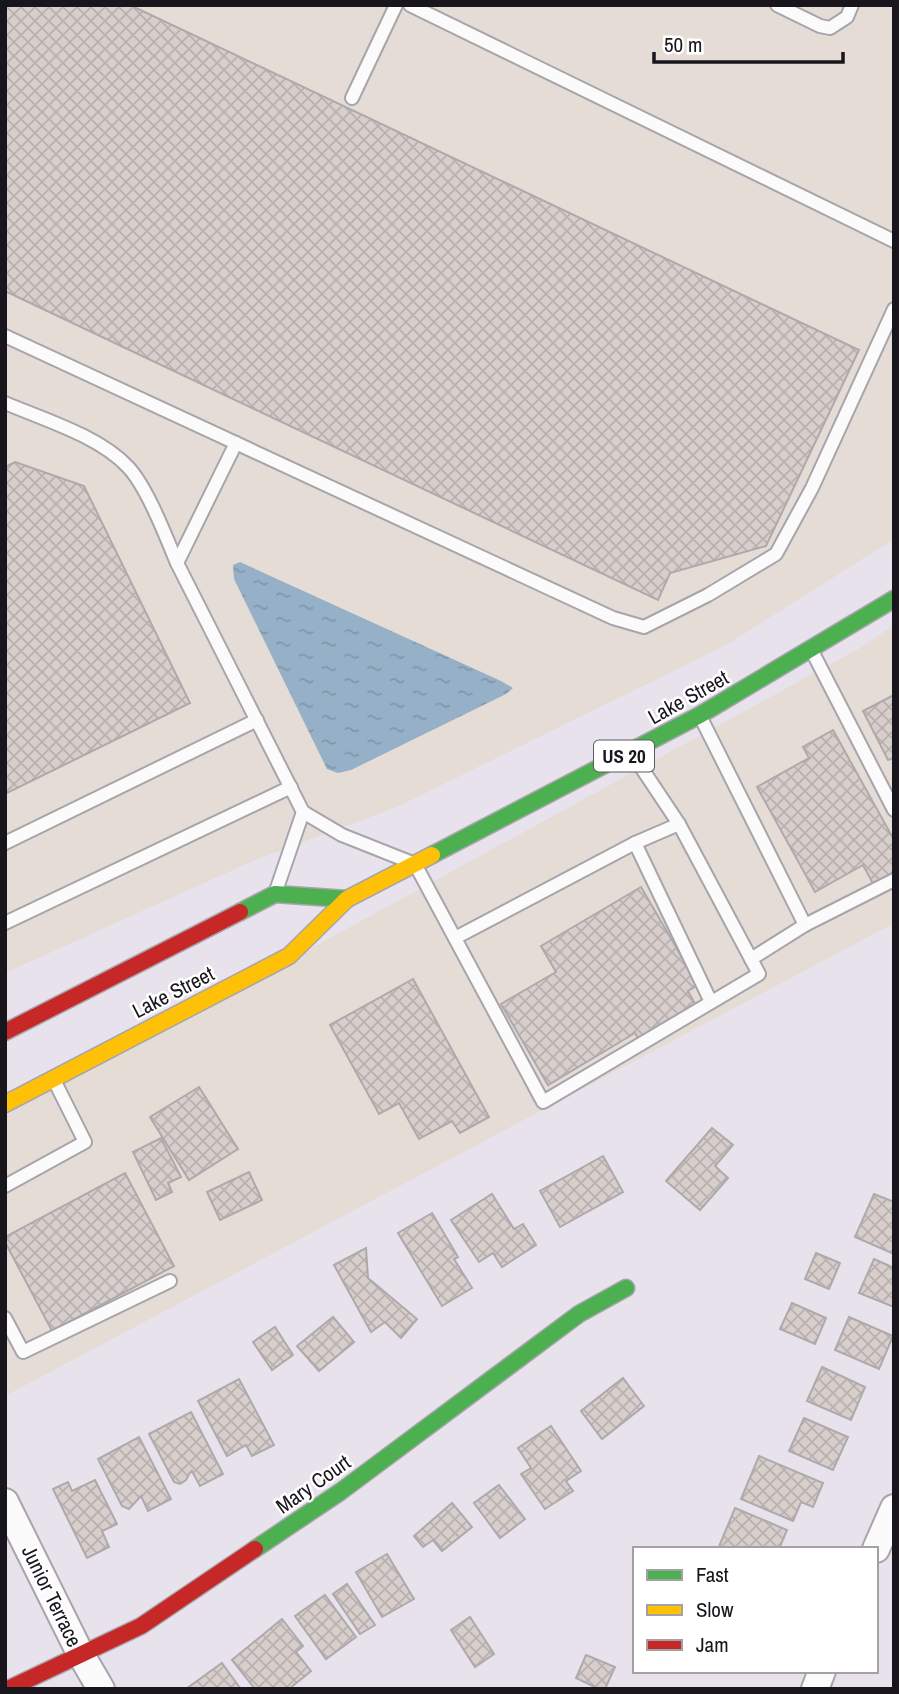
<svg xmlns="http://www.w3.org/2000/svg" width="899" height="1694" font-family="'Archivo Narrow',sans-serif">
	<defs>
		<pattern id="water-ripples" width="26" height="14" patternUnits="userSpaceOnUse" patternTransform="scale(1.75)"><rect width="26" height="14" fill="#95b0c7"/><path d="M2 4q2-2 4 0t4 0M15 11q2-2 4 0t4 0" fill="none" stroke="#8096aa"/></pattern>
		<pattern id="building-cross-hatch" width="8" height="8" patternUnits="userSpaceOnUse" patternTransform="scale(1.75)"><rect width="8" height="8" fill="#d8cfcd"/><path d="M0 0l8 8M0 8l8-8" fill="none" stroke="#b9b1af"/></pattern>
	</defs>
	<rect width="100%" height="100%" fill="#e7e2ec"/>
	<g fill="#e4dcd5">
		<polygon points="5,5 894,5 894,539 728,644 397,807 255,860 5,973"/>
		<polygon points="894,625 894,923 5,1396 5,1116 860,648"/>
	</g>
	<polygon fill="url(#water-ripples)" points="240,562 501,681 513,688 506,694 351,770 338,773 327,769 234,579 233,565"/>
	<g fill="url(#building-cross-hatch)" stroke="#aea9ab" stroke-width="2">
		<polygon points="5,5 130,5 859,350 766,546 670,573 658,600 5,291"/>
		<polygon points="15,462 84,486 190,703 5,794 5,467"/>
		<polygon points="894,695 894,758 888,760 863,711"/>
		<polygon points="833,730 894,840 894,879 876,889 863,865 815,892 757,787 809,758 803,747"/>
		<polygon points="641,887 698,985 688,991 695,1004 638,1038 635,1033 548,1085 501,1004 556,972 541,946"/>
		<polygon points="413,979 489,1117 460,1133 452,1121 419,1139 399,1103 379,1114 330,1025"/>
		<polygon points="199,1087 238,1149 189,1180 150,1117"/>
		<polygon points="712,1128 733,1145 715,1166 728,1178 700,1210 666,1181"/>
		<polygon points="161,1138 181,1177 168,1183 172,1192 156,1200 133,1152"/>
		<polygon points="603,1156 623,1192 560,1227 540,1191"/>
		<polygon points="249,1172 262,1200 220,1220 207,1192"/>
		<polygon points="125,1173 174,1266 52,1331 5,1242 5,1237"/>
		<polygon points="492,1194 514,1229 523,1224 536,1245 502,1267 493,1253 479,1262 451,1220"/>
		<polygon points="874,1194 894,1202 894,1254 855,1237"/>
		<polygon points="432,1213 458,1257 454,1259 472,1288 442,1306 398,1233"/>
		<polygon points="366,1248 368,1278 417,1319 401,1338 385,1322 371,1332 334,1265"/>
		<polygon points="816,1253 840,1263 829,1289 805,1279"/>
		<polygon points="874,1259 894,1268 894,1307 859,1293"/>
		<polygon points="792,1303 826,1318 815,1344 780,1329"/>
		<polygon points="333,1317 354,1342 319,1371 297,1346"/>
		<polygon points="849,1317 893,1336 879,1369 835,1350"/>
		<polygon points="275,1327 293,1355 272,1370 253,1342"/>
		<polygon points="822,1367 865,1387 851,1420 807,1401"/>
		<polygon points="623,1378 644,1406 602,1439 581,1411"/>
		<polygon points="239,1379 274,1445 252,1456 246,1445 227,1456 198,1401"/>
		<polygon points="191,1412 223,1474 200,1486 192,1471 189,1474 186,1480 180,1484 174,1482 149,1434"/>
		<polygon points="804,1418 848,1437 833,1470 789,1451"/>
		<polygon points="551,1426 581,1471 566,1481 573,1491 545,1509 521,1474 531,1468 518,1448"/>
		<polygon points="139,1437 171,1499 148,1511 141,1496 129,1509 122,1506 98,1459"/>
		<polygon points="759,1456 823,1483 813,1507 801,1502 793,1521 741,1499"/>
		<polygon points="95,1480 117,1524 102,1531 109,1547 87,1558 53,1489 68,1482 72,1491"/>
		<polygon points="499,1485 525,1519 500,1538 474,1503"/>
		<polygon points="452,1503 472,1527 442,1551 433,1540 423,1547 414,1536"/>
		<polygon points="735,1508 787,1530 779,1549 718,1549"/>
		<polygon points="387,1554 414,1599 382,1617 356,1572"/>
		<polygon points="347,1584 375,1625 360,1634 333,1594"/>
		<polygon points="325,1595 356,1637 326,1659 295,1616"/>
		<polygon points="470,1617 494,1654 475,1667 451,1630"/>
		<polygon points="282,1619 303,1646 296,1652 311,1671 289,1689 255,1689 232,1660"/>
		<polygon points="586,1655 615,1667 605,1689 599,1689 576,1678"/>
		<polygon points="222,1663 240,1688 186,1689"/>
	</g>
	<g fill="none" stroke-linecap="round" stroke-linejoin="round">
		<defs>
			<g id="lane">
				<polyline points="410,5 894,241"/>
				<polyline points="777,5 820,26 830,28 847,17 852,5"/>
				<polyline points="352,98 396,5"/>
				<polyline points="5,336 613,618 644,627 708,595 776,554 812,488 894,309"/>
				<path d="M5,403C45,420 99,436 128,467C147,487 166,537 177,563"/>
				<polyline points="236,443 177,563 303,812 342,835 415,864 543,1102 759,974 679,824 633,755"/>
				<polyline points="814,655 894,810"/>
				<polyline points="702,720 805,925 751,959"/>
				<polyline points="5,843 257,720"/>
				<polyline points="635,843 711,1002"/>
				<polyline points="276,891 303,812"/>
				<polyline points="5,923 291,787"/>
				<polyline points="805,925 894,880"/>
				<polyline points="455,938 635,843 679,824"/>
				<polyline points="5,1186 85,1142 55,1082"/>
				<polyline points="5,1318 23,1352 170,1281"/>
			</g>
			<g id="street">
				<polyline points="5,1502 80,1653 101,1689"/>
				<polyline points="876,1549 894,1508"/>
				<polyline points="815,1689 822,1671"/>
			</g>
			<g id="fast">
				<polyline points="432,855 700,715 894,599"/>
				<polyline points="240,912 275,894 347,899"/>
				<polyline points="255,1549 340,1492 579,1314 626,1288"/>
			</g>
			<polyline id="slow" points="5,1104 289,956 347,899 432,855"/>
			<g id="jam">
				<polyline points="5,1032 240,912"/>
				<polyline points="8,1689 141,1626 255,1549"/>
			</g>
		</defs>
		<use href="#lane" stroke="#a8a4ac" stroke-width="16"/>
		<use href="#street" stroke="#a8a4ac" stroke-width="30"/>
		<use href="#fast" stroke="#a8a4ac" stroke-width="19"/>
		<use href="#slow" stroke="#a8a4ac" stroke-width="19"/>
		<use href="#jam" stroke="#a8a4ac" stroke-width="19"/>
		<use href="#lane" stroke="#fbfbfc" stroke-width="12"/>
		<use href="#street" stroke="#fbfbfc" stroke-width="26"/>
		<use href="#fast" stroke="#4caf50" stroke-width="16"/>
		<use href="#slow" stroke="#ffc107" stroke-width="16"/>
		<use href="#jam" stroke="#c62828" stroke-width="16"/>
	</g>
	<g text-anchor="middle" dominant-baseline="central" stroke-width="5" stroke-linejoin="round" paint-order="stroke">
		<rect fill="#fff" stroke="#5e5b60" stroke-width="2" x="594" y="740.5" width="60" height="31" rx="5"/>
		<g font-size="19" font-weight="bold" fill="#19151c">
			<text x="624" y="756">US 20</text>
		</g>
		<g font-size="21" fill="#19151c" stroke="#fff">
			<text transform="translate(688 697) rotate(-29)">Lake Street</text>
			<text transform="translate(173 992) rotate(-27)">Lake Street</text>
			<text transform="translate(313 1484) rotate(-35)">Mary Court</text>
			<text transform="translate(52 1596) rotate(64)">Junior Terrace</text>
		</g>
	</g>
	<rect width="899" height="1694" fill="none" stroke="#19151c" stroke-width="14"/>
	<rect x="633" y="1547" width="245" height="126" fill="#ffffff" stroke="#a3a1a4" stroke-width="2"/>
	<rect x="647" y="1570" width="35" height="10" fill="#4caf50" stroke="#a3a1a4" stroke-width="2"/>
	<text x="696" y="1582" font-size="21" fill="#19151c">Fast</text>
	<rect x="647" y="1605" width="35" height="10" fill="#ffc107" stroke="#a3a1a4" stroke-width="2"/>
	<text x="696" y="1617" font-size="21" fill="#19151c">Slow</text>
	<rect x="647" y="1640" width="35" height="10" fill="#c62828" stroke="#a3a1a4" stroke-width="2"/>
	<text x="696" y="1652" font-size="21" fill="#19151c">Jam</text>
	<path d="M654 52v10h189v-10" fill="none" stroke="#19151c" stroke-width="3.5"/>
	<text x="664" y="52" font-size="21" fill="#19151c" stroke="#ffffff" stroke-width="5" paint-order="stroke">50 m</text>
</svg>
